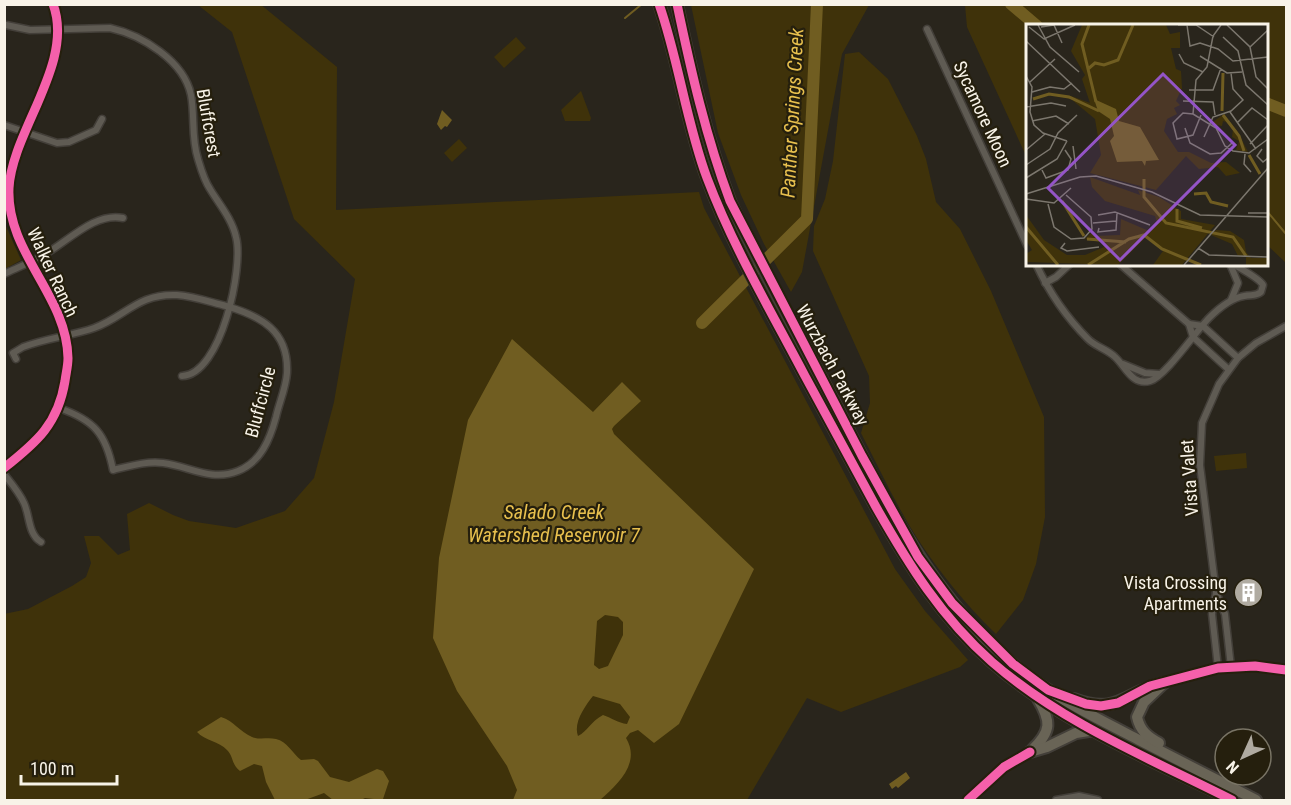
<svg xmlns="http://www.w3.org/2000/svg" width="1291" height="805" font-family="'Roboto Condensed',sans-serif">
	<rect width="100%" height="100%" fill="#29251c"/>
	<g fill="#3f320a">
		<polygon points="260,4 337,67 336,210 699,192 704,208 895,569 925,611 968,660 960,667 841,712 807,698 747,800 5,800 4,614 28,609 72,586 86,577 91,563 84,536 99,536 118,555 130,550 127,514 149,503 173,515 189,521 236,528 285,511 314,478 334,402 355,279 294,219 232,32 198,5"/>
		<polygon points="691,5 878,5 869,5 842,54 802,272 791,292 764,244 741,195 718,133"/>
		<polygon points="965,5 1286,5 1286,263 1266,244 1266,26 1027,26 1027,158 967,27"/>
		<polygon points="516,37 526,48 504,68 494,57"/>
		<path d="M859,52L888,79L917,136L926,159L936,202L960,229L991,291L1044,417L1045,517L1036,564L1023,600L996,634C966,605 940,573 917,538C896,505 879,468 861,433L870,403L869,376L813,251L814,226L825,199L833,161L845,54Z"/>
		<polygon points="581,91 591,118 590,121 565,121 561,110"/>
		<polygon points="459,139 467,148 452,162 444,153"/>
		<polygon points="5,224 21,260 5,269 4,269"/>
		<polygon points="1246,453 1247,468 1216,471 1214,456"/>
	</g>
	<g fill="#705d21" fill-rule="evenodd">
		<polygon points="442,110 452,120 447,127 445,126 441,130 437,124"/>
		<path d="M512,339L593,412L622,382L641,401L614,426L612,429L614,434L754,569L679,724L654,743L638,730L630,733L626,738C641,763 618,784 600,800H513L517,790L507,766L457,691L433,638L439,558L468,420ZM605,615L618,617L623,622V635L608,666L599,669L594,665L597,621ZM593,696L620,704L630,717L627,724C618,723 612,718 603,715C590,722 588,731 578,736C573,723 585,706 593,696Z"/>
		<path d="M221,717C234,721 240,732 252,737C260,740 268,737 276,739C287,741 292,753 301,760L314,759L318,761L330,777L349,782L377,769L383,771L389,781L383,799L382,800L365,798L361,800H333L324,793L305,800H275L266,782L262,766L254,764L240,771C231,764 234,757 227,750C219,741 205,741 197,732Z"/>
		<polygon points="906,772 910,778 898,788 896,786 892,789 889,784"/>
	</g>
	<g fill="none" stroke-linecap="round" stroke-linejoin="round">
		<g stroke="#705d21" stroke-width="2">
			<polyline points="625,18 642,4"/>
			<polyline points="1266,210 1286,234"/>
		</g>
		<g stroke="#705d21" stroke-width="12">
			<polyline points="1011,4 1037,26"/>
			<polyline points="1266,103 1286,111"/>
			<polyline points="702,323 807,219 817,4"/>
		</g>
		<defs>
			<g id="minor">
				<path d="M6,25L30,30L110,28C142,35 184,61 191,95C195,116 191,138 198,159C201,169 204,180 210,189C219,204 232,219 236,237C244,267 221,375 182,376"/>
				<polyline points="927,29 1027,245"/>
				<polyline points="4,125 57,143 69,142 96,130 102,119"/>
				<path d="M1036,264C1049,292 1066,317 1088,339C1096,347 1107,349 1115,357C1126,367 1132,386 1150,381C1165,377 1196,331 1209,318C1218,309 1231,298 1244,296C1251,294 1255,297 1261,292L1263,285C1259,278 1241,269 1233,264"/>
				<polyline points="1120,264 1189,324 1193,337 1228,369"/>
				<polyline points="1230,264 1238,283 1231,300"/>
				<path d="M4,274C19,267 34,261 47,253C69,240 96,212 123,218"/>
				<polyline points="1045,283 1056,277 1070,264"/>
				<polyline points="1189,324 1203,326 1238,358"/>
				<path d="M16,359L13,353L23,347C46,338 71,336 94,328C125,317 138,293 177,295C193,296 210,302 226,306C261,316 289,331 287,373C286,388 279,403 276,417C270,439 261,462 238,471C211,482 189,466 163,463C146,461 130,466 113,470C106,434 94,420 59,408"/>
				<polyline points="1123,364 1145,373 1159,374"/>
				<path d="M4,474C11,483 19,492 24,503C30,516 28,534 41,542"/>
				<polyline points="1216,593 1212,614 1218,668"/>
				<polyline points="1231,667 1225,614 1216,592 1200,465 1202,423 1219,384 1238,358 1256,343 1286,326"/>
				<polyline points="968,800 1004,767 1030,752"/>
				<polyline points="1056,800 1079,796 1098,800"/>
			</g>
			<g id="tertiary">
				<path d="M4,468C37,442 58,424 65,381C66,373 68,366 68,358C67,295 6,253 9,188C12,131 75,63 53,4"/>
				<path d="M1164,683C1204,670 1244,661 1286,670"/>
			</g>
			<g id="motorway">
				<path d="M659,4C679,61 686,122 707,178C733,247 771,311 805,376C828,419 852,463 876,507C909,565 941,617 992,662C1062,723 1151,759 1232,800"/>
				<path d="M677,4C691,71 706,137 730,201C761,266 796,330 830,394C883,496 934,607 1029,677C1063,702 1102,721 1139,740C1178,760 1217,780 1256,800"/>
				<path d="M1074,699C1120,716 1124,691 1164,683"/>
				<path d="M1159,743C1148,737 1140,731 1137,717L1144,702L1164,683"/>
				<path d="M1032,750C1052,731 1051,721 1038,699"/>
				<polyline points="1030,752 1047,747 1076,733 1095,730"/>
			</g>
		</defs>
		<use href="#minor" stroke="#433f39" stroke-width="9"/>
		<use href="#tertiary" stroke="#433f39" stroke-width="10"/>
		<use href="#motorway" stroke="#433f39" stroke-width="14"/>
		<use href="#minor" stroke="#5f5b53" stroke-width="6"/>
		<use href="#tertiary" stroke="#5f5b53" stroke-width="8"/>
		<use href="#motorway" stroke="#696456" stroke-width="10"/>
		<defs>
			<g id="cycleway">
				<path d="M659,4C679,61 686,122 707,178C733,247 771,311 805,376C828,419 852,463 876,507C909,565 941,617 992,662C1062,723 1151,759 1232,800"/>
				<path d="M677,4C691,71 706,137 730,201L862,456L918,557L952,603L1013,664L1048,690L1086,704L1101,706L1118,703L1150,686L1218,668L1255,666L1286,670"/>
				<path d="M4,468C37,442 58,424 65,381C66,373 68,366 68,358C67,295 6,253 9,188C12,131 75,63 53,4"/>
				<polyline points="968,800 1004,767 1030,752"/>
			</g>
		</defs>
		<use href="#cycleway" stroke="#251f0d" stroke-width="13"/>
		<use href="#cycleway" stroke="#f560ab" stroke-width="9"/>
	</g>
	<defs>
		<symbol id="building-disc" viewBox="-11 -11 22 22"><circle r="9.5" fill="#b0aba1" stroke="#251f0d"/><path d="M-4-6H4V6H1V3H-1V6H-4ZM-2.5-4.3h1.7v1.8h-1.7ZM.8-4.3h1.7v1.8H.8ZM-2.5-1h1.7V.8h-1.7ZM.8-1h1.7V.8H.8Z" fill="#fff"/></symbol>
	</defs>
	<g fill-rule="evenodd">
		<use href="#building-disc" x="1232" y="576" width="33" height="33"/>
	</g>
	<g text-anchor="middle" dominant-baseline="central" stroke-width="4.5" stroke-linejoin="round" paint-order="stroke">
		<g font-size="18" fill="#f8f3e8" stroke="#251f0d">
			<text transform="translate(983 114) rotate(65)">Sycamore Moon</text>
			<text transform="translate(209 123) rotate(80)">Bluffcrest</text>
			<text transform="translate(53 272) rotate(65)">Walker Ranch</text>
			<text transform="translate(833 365) rotate(62)">Wurzbach Parkway</text>
			<text transform="translate(260 402) rotate(-75)">Bluffcircle</text>
			<text transform="translate(1189 478) rotate(-94)">Vista Valet</text>
		</g>
		<g font-size="18" fill="#f8f3e8" stroke="#251f0d" text-anchor="end">
			<text x="1227" y="582">Vista Crossing<tspan x="1227" dy="21">Apartments</tspan></text>
		</g>
		<g font-size="20" font-style="italic" fill="#e8c04e" stroke="#251f0d">
			<text transform="translate(792 113) rotate(-87)">Panther Springs Creek</text>
			<text x="554" y="512">Salado Creek<tspan x="554" dy="23">Watershed Reservoir 7</tspan></text>
		</g>
	</g>
	<g transform="translate(1026 24)">
		<rect width="242" height="242" fill="#29251c"/>
		<path d="M56,1H140L144,10L154,8V24H145L150,45L155,47L156,64L150,77L154,81L148,84L151,90L141,95L138,107L152,128H163L185,139L200,138L214,149L200,152L192,143L173,145L160,132L130,166L64,149L75,131L69,95L45,75L25,71L45,72L64,79L56,55L59,51L45,27ZM198,90L212,108L222,128L210,126L213,117L206,113L207,105L200,98L197,97L196,102L184,100ZM64,153L114,171L112,166L133,173L155,187V195L189,201L156,241H127L137,227L120,213L92,241L0,238V230L6,226L0,216V191L18,216L41,231H59L78,223L75,218L59,215L66,208L69,212L94,211L95,195L123,207L131,198L129,192L79,177L66,163ZM190,206L204,207L218,216L220,228L225,234H241V241H220V232H212L206,220L185,211Z" fill="#3f320a"/>
		<path d="M68,75L90,85L93,97L114,103L133,136L120,137L119,142L116,137L91,138L84,117L88,112L84,95L72,87Z" fill="#705d21"/>
		<path fill="none" stroke="#705d21" stroke-width="3" d="M63,1L56,20L70,78M62,45L69,39L78,41L92,36L107,1M7,75L23,70L43,73L73,87M196,87L197,49M197,91L213,112L218,127M223,131L234,150M118,155V173L140,199L207,213L220,232M168,170L180,169L185,178L202,182M36,177L58,212M151,185V197L176,204M0,203L32,241M61,215L100,218M62,241L103,215L118,211L136,225L175,241"/>
		<path fill="none" stroke="#7c776e" stroke-width="1.5" d="M12,1L24,23L53,48M152,1H170L188,13M161,1L164,22L174,19L192,25L207,37L242,33M195,1L187,12L181,43L170,56L167,90L190,104L199,122L207,127L223,129L242,115M201,1L224,23L230,53L242,65M3,3L18,15L49,1M15,3L28,1L36,19M197,13L212,27L220,61L242,81M0,17L54,68M224,23L242,6M153,30L158,39L177,48M174,32L201,49L216,48M0,52L6,63L4,88L8,101L17,109L41,117M4,58L29,35M163,66H187L195,44M6,68L24,63L38,65L46,59M157,77L187,78L189,91M0,83L25,79L40,82M204,88L230,125M167,90L157,89L147,99L151,115L167,111L175,91M6,97L30,92L43,100M212,98L226,84L242,96M159,104L164,119L184,130L195,129L206,119M178,113L187,93L205,87L217,76L207,65L205,49M224,120L242,101M47,122L50,145M236,125L231,132L237,138L242,134M0,126L19,110M219,130L218,140L225,148M0,141L24,125L32,109L51,91M16,146L20,154L42,146L45,135L39,126M0,154L31,135L41,117M0,170L54,153L70,152L126,168L174,191L242,193M0,175L28,179L45,164M22,180L28,203L45,215L58,214L66,205L65,193L40,171M222,189H242M72,191L89,188L124,201M67,199L90,197M73,204L72,208L90,206L91,189M39,219L35,224L41,227L73,223M172,224L183,231L242,233M158,241L242,144"/>
		<path fill="#9454c7" fill-opacity="0.15" stroke="#9454c7" stroke-width="3" d="M137,50L209,121L94,236L22,164Z"/>
		<rect width="242" height="242" fill="none" stroke="#f8f3e8" stroke-width="3"/>
	</g>
	<rect width="1291" height="805" fill="none" stroke="#f8f3e8" stroke-width="12"/>
	<g transform="translate(1243 757) rotate(225)"><circle r="28" fill="#251f0d" stroke="#797465" stroke-width="1.5"/>
	<path d="M0-4.5L10 22L0 15L-10 22Z" fill="#b0aba1"/>
	<text y="-9" font-size="16" font-weight="bold" text-anchor="middle" fill="#f8f3e8">N</text>
	</g>
	<path d="M21 775v9h96v-9" fill="none" stroke="#f8f3e8" stroke-width="3"/>
	<text x="30" y="775" font-size="18" fill="#f8f3e8" stroke="#251f0d" stroke-width="4.5" paint-order="stroke">100 m</text>
</svg>
